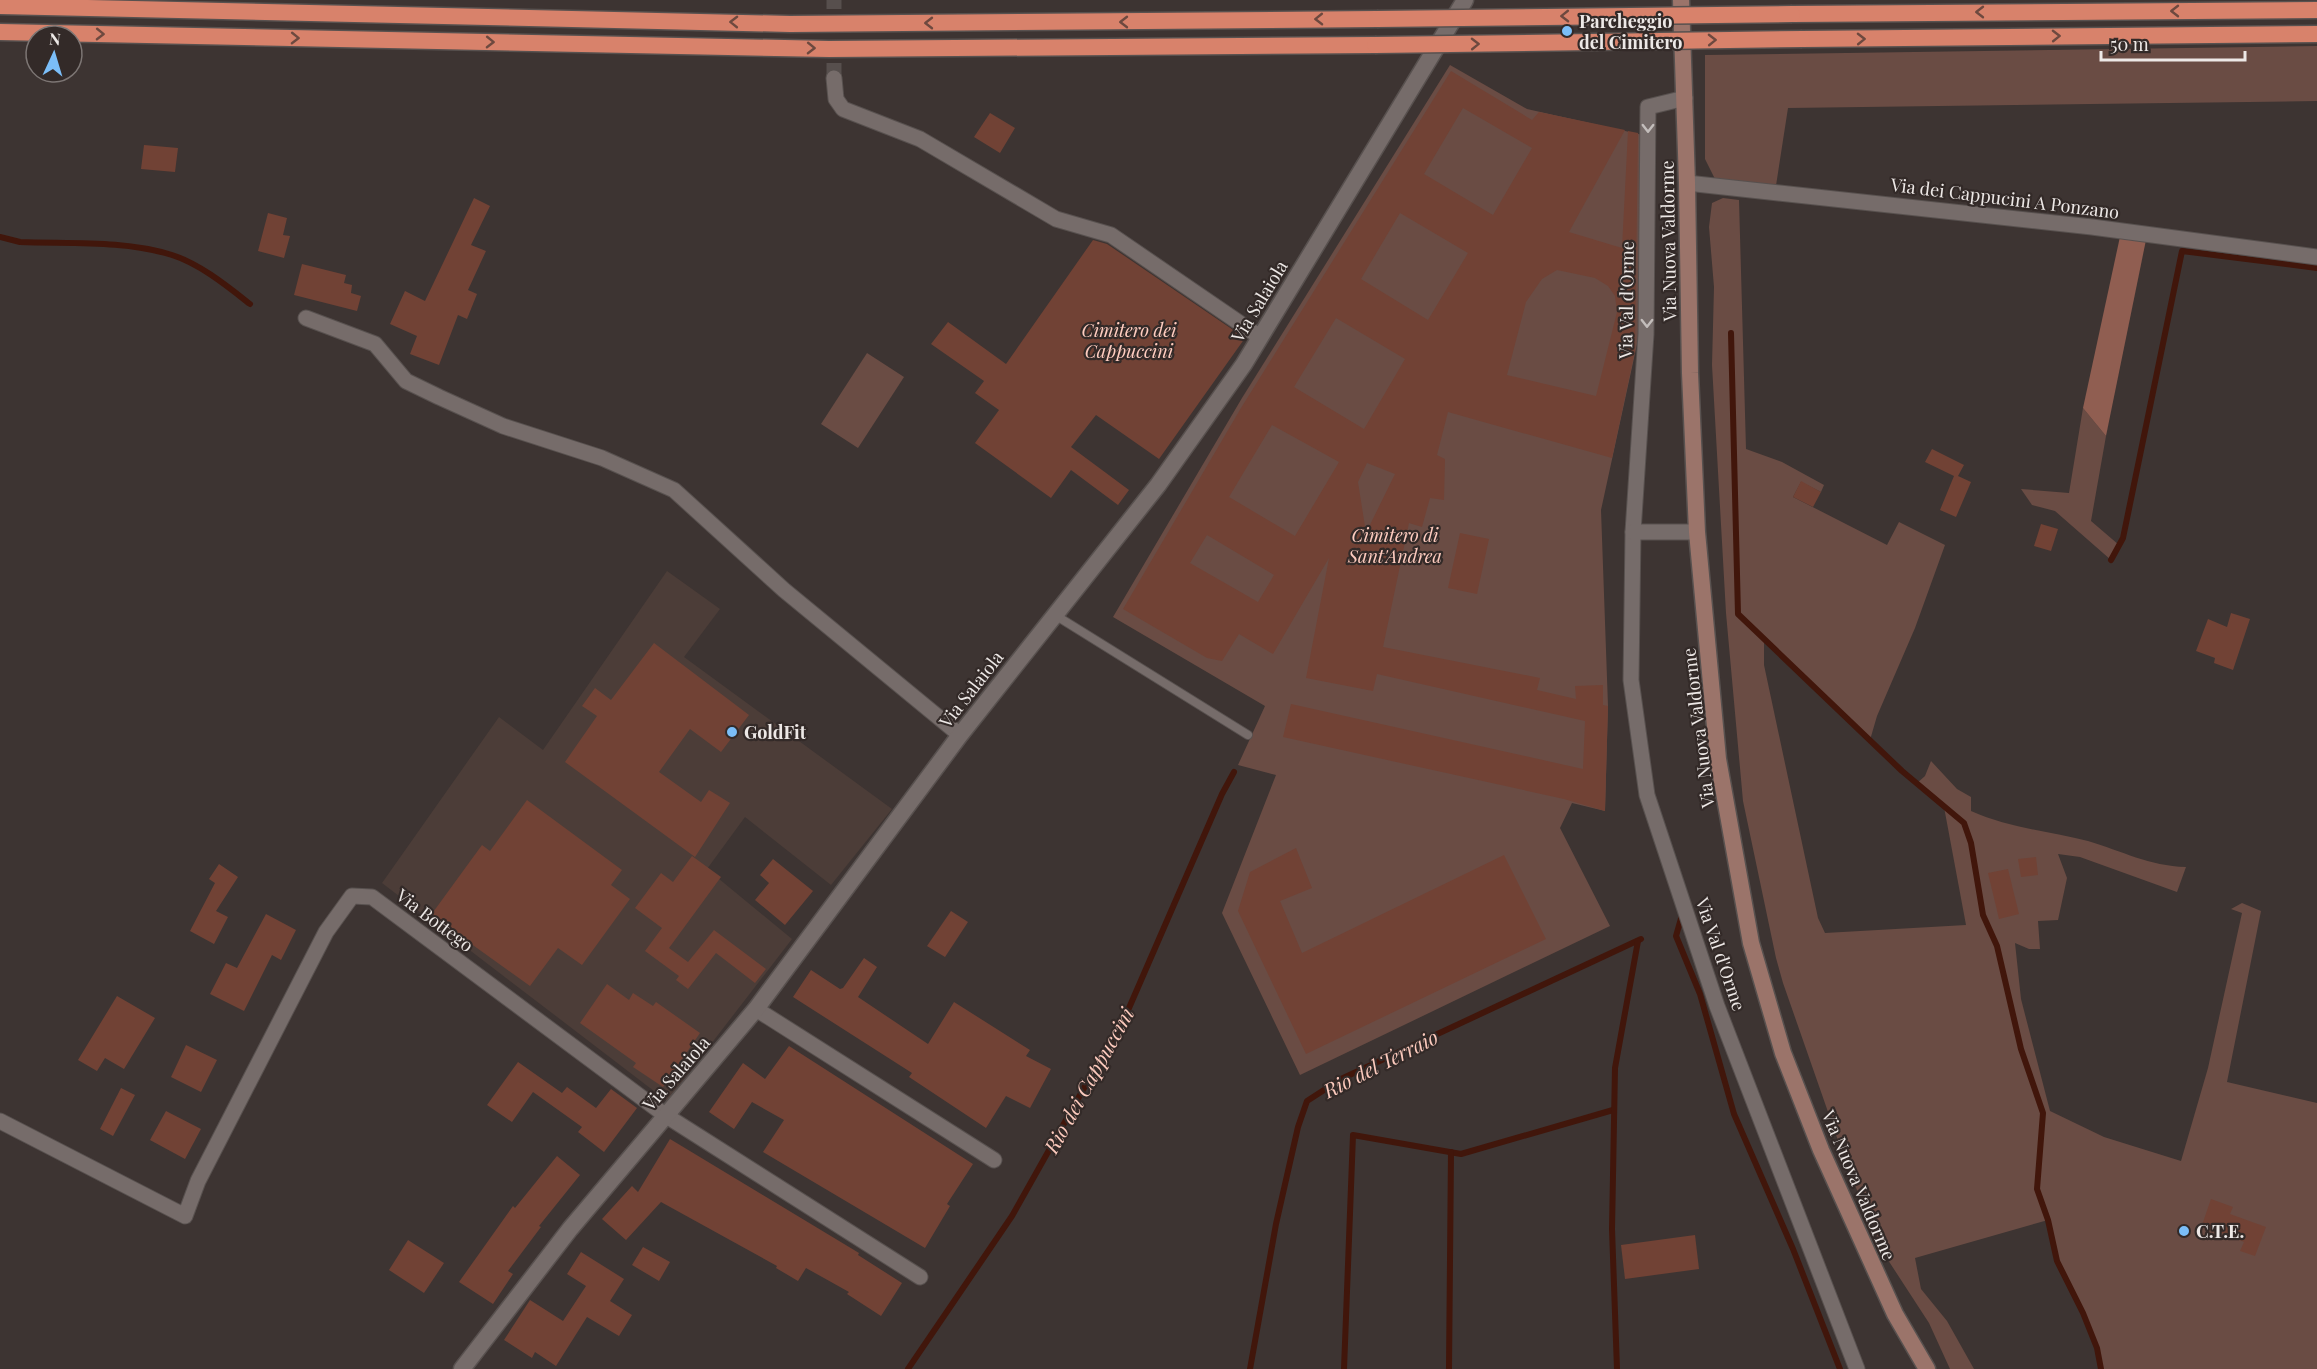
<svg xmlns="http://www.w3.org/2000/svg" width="2317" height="1369" font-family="'Playfair Display',serif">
	<rect width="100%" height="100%" fill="#3d3432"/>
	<polygon fill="#4c3d38" points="667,571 720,609 684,657 892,809 831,885 745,817 707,869 792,939 667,1101 382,883 499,717 543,750"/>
	<g fill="#6a4c44">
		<polygon points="2317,46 2317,101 1788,108 1775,192 1716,181 1705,159 1705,55"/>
		<polygon points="1450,65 1527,109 1643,135 1639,335 1601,510 1608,706 1605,811 1572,803 1560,828 1610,926 1300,1075 1222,913 1276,775 1238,765 1265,706 1113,617 1242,398"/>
		<path d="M1723,198L1739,200L1746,449L1782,462L1824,485L1821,492L1801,482L1793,497L1887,545L1899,522L1945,545L1915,628L1877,716L1870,740L1764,639V665L1818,918L1825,933L1966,925L1944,807L1916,784L1925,776L1931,761L1957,789L1971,797V811C2009,828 2049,831 2088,841C2122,851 2149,866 2186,867L2177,892L2080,857L2058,854L2067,878L2058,920L2038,921L2040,949H2029L2015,943L2021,999L2050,1111L2104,1137L2181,1161L2208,1068L2242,913L2231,909L2242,903L2261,911L2227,1082L2317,1103V1369H2101L2097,1348L2083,1313L2057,1261L2048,1220L1915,1258L1921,1289L1947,1321L1974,1369H1950L1929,1323L1888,1260L1849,1172L1783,983L1776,958L1743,801L1726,613L1712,365L1714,287L1709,227L1712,203Z"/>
		<polygon points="867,353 904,377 858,448 821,424"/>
		<polygon points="2083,408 2106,436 2091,521 2119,545 2111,560 2055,511 2032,505 2021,489 2069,493"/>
	</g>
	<polygon fill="#905e51" points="2121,232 2147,235 2106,436 2083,408"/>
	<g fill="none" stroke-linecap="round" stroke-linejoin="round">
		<g stroke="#41160b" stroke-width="6">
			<path d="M0,237L20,242C69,244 124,240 172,255C200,264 227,286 250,304"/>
			<polyline points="1731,333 1738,614 1902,771 1964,823 1971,843 1983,915 1997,946 2021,1049 2043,1113 2037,1189 2048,1220 2057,1261 2083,1313 2097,1348 2101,1369"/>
			<polyline points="2111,560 2123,538 2182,251 2317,268"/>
			<polyline points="1682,915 1676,936 1700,994 1734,1114 1793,1249 1840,1369"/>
			<polyline points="908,1369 1012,1216 1129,1008 1222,794 1234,772"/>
			<polyline points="1250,1369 1276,1224 1298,1127 1307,1101 1341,1079 1641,939"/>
			<polyline points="1344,1369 1353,1135 1461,1154 1613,1110"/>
			<polyline points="1449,1369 1451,1152"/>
			<polyline points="1617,1369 1612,1229 1615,1068 1638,941"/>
		</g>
	</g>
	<g fill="#714235" fill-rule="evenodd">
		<path d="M1451,71L1532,120L1539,112L1625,130L1569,232L1622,248L1628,131L1638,133L1635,351L1612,458L1448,412L1437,455L1445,459L1444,500L1430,498L1422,527L1409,523L1383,647L1540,678L1537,690L1576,699L1575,686L1603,685V705L1608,706L1605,811L1564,799L1283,737L1291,704L1583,769L1585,721L1377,674L1373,691L1306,678L1329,558L1273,654L1239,634L1222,661L1207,658L1123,609L1241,408ZM1463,108L1532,148L1493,215L1424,174ZM1400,213L1468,253L1428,320L1361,279ZM1557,270L1595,278L1608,286L1615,296L1617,312L1596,396L1507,375L1526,302L1542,279ZM1336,318L1405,359L1364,429L1294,387ZM1272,425L1339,462L1295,536L1229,497ZM1367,463L1395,474L1366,533L1358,482ZM1207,535L1274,575L1258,602L1190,563Z"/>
		<polygon points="990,113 1015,128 1000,153 974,137"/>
		<polygon points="144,145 178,148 175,172 141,169"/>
		<polygon points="474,198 490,206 471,245 486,251 468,290 477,294 467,319 458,315 439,365 410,354 417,336 390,324 405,291 425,301"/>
		<polygon points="268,213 287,218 283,235 290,236 284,258 258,251"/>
		<polygon points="1093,240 1107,244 1245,338 1159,459 1096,415 1071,447 1129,490 1118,505 1071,470 1051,498 975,443 999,410 975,393 984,381 931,344 948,322 1006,364"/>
		<polygon points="302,264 346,275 344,283 352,285 351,293 361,296 357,311 294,295"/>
		<polygon points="1932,449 1964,465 1958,476 1971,482 1956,517 1940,510 1954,476 1925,462"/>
		<polygon points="1801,481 1821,492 1813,507 1793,497"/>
		<polygon points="2041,524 2058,529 2051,551 2034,546"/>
		<polygon points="1460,533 1489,539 1477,594 1448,588"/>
		<polygon points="2231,613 2250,619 2233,670 2214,663 2215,658 2196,651 2208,619 2227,627"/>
		<polygon points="654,643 749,715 721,752 690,729 659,772 701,802 709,790 730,803 695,857 565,762 597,716 582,706 595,688 611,700"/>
		<polygon points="527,800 622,870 611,885 630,899 582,965 558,948 530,986 431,915 482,845 490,851"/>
		<polygon points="1296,848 1312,888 1280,901 1302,953 1504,855 1546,939 1306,1054 1238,911 1250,872"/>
		<polygon points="692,856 721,877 669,948 688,962 714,930 766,969 755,983 716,953 688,989 676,980 679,976 645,951 662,928 635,908 661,873 673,882"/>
		<polygon points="2036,857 2038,875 2021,877 2018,859"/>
		<polygon points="773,859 813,891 785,925 755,900 769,883 760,875"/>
		<polygon points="219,864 238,877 216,911 228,917 214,944 190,931 215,883 209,879"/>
		<polygon points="2008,869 2019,914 1999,919 1988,873"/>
		<polygon points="951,911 968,922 945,957 927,946"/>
		<polygon points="266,914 296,930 281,960 272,955 244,1011 210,994 226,963 237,968"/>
		<polygon points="864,958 877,967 858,997 928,1044 954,1002 1030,1050 1026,1056 1051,1069 1030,1108 1006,1096 986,1128 909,1077 912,1073 793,997 811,970 840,989 843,988"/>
		<polygon points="607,984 629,1000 633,993 653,1006 656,1002 700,1033 663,1087 633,1067 636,1063 580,1023"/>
		<polygon points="117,996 155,1018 124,1069 105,1058 97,1071 78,1060"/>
		<polygon points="186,1045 217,1060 201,1092 171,1077"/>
		<polygon points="789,1046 973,1164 947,1204 950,1206 925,1248 763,1152 784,1120 752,1102 734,1129 709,1112 743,1063 765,1079"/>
		<polygon points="518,1062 562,1093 567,1087 596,1108 611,1089 637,1108 604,1152 578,1132 582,1127 533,1092 512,1122 487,1105"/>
		<polygon points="121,1088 135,1095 113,1136 100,1129"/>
		<polygon points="166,1111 201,1129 185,1159 150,1140"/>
		<polygon points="670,1139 859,1253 858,1255 902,1283 881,1316 847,1294 849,1292 806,1268 798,1281 776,1268 777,1266 661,1202 626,1240 602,1219 632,1186 638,1192"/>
		<polygon points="557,1156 580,1175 539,1226 541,1227 508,1271 513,1274 493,1304 459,1282 513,1206 515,1208"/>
		<polygon points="2211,1199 2233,1207 2230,1214 2266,1227 2255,1256 2240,1251 2244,1242 2202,1225"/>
		<polygon points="1695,1235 1699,1269 1625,1279 1621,1245"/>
		<polygon points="408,1240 444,1263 424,1293 389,1270"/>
		<polygon points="643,1247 670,1262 659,1281 632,1265"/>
		<polygon points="581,1252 624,1279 610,1301 632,1315 619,1336 587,1317 556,1366 535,1352 532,1358 504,1340 530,1300 563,1321 586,1286 567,1274"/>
	</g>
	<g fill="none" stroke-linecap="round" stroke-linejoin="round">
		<polyline stroke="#574f4d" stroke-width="15" stroke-dasharray="15 8" stroke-linecap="butt" points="834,78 834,0"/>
		<defs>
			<polyline id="service" points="1055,615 1248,735"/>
			<g id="minor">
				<polyline points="834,78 836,99 843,109 920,139 1056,219 1111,235 1260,337"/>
				<polyline points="1685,98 1648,107 1646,334 1633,532 1631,680 1647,795 1717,1006 1857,1369"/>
				<polyline points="1687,183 2092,227 2317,257"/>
				<polyline points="306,318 375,344 406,381 439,397 503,426 602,458 674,490 784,590 960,735"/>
				<polyline points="1633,532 1697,532"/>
				<polyline points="756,1009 994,1160"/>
				<polyline points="0,1121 185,1216 198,1181 326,932 352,896 372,897 665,1115 920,1277"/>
			</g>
			<polyline id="tertiary" points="462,1369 570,1229 756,1009 960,735 1158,485 1244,364 1465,0"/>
			<polyline id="secondary" points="1681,0 1687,183 1690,373 1697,532 1718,759 1751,943 1783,1053 1821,1150 1895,1314 1927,1369"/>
			<g id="trunk">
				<polyline points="0,6 790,24 1377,19"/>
				<polyline points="1792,14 2317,10"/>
				<polyline points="0,32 829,49 1375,45"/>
				<polyline points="1802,39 2317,34"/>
			</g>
		</defs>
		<use href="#service" stroke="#58514f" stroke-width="10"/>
		<use href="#minor" stroke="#58514f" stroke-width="17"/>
		<use href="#tertiary" stroke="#58514f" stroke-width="19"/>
		<use href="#secondary" stroke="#58514f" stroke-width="19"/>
		<use href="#trunk" stroke="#58514f" stroke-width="19"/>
		<use href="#service" stroke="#766c6a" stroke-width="8"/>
		<use href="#minor" stroke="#766c6a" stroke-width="15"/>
		<use href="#tertiary" stroke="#766c6a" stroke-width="16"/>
		<use href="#secondary" stroke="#9b746a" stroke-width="16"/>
		<use href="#trunk" stroke="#d8826b" stroke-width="16"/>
		<defs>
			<g id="trunk-bridge">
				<polyline points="1377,19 1792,14"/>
				<polyline points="1375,45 1802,39"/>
			</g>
		</defs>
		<use href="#trunk-bridge" stroke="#58514f" stroke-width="19" stroke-linecap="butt"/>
		<use href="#trunk-bridge" stroke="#d8826b" stroke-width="16"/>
	</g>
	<defs><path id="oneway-chevron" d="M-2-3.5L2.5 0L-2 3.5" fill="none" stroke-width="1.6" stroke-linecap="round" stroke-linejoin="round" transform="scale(1.5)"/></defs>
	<g stroke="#6d493f">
		<use href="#oneway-chevron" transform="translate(2175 11) rotate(180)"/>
		<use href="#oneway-chevron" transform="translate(1980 12) rotate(180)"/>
		<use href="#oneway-chevron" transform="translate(1565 16) rotate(179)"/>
		<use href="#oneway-chevron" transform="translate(1319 19) rotate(179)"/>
		<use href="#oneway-chevron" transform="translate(734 22) rotate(-179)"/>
		<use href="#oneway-chevron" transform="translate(1124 22) rotate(180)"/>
		<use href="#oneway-chevron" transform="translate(929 23) rotate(180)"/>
		<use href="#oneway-chevron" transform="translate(100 34) rotate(1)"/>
		<use href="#oneway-chevron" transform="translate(2056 36) rotate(-1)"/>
		<use href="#oneway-chevron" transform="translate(295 38) rotate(1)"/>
		<use href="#oneway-chevron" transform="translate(1861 39) rotate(-1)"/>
		<use href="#oneway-chevron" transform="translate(1712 40) rotate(-1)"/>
		<use href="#oneway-chevron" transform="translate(490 42) rotate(1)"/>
		<use href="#oneway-chevron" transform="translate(1475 44) rotate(-1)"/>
		<use href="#oneway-chevron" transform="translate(811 48) rotate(1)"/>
	</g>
	<g stroke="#c3bdbb">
		<use href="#oneway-chevron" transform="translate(1648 128) rotate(90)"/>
		<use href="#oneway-chevron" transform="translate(1647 323) rotate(90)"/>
	</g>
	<g fill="#7bbef8" stroke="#332a28" stroke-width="2">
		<circle cx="1567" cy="31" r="6"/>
		<circle cx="732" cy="732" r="6"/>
		<circle cx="2184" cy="1231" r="6"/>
	</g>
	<g text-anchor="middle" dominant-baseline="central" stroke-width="4.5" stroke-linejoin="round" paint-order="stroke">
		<g font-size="18" font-weight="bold" fill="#ede8e6" stroke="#332a28" text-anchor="start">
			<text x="1579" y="21">Parcheggio<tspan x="1579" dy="21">del Cimitero</tspan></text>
			<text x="744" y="732">GoldFit</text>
			<text x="2196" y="1231">C.T.E.</text>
		</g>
		<g font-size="18" fill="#ede8e6" stroke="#332a28">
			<text transform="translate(2005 198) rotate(7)">Via dei Cappucini A Ponzano</text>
			<text transform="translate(1668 241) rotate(-91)">Via Nuova Valdorme</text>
			<text transform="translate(1626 300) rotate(-89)">Via Val d'Orme</text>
			<text transform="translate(1259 301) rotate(-59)">Via Salaiola</text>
			<text transform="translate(971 689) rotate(-52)">Via Salaiola</text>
			<text transform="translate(1698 728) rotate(-97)">Via Nuova Valdorme</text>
			<text transform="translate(435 920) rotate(37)">Via Bottego</text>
			<text transform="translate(1721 954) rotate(71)">Via Val d'Orme</text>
			<text transform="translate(676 1073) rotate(-49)">Via Salaiola</text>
			<text transform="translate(1859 1185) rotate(67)">Via Nuova Valdorme</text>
		</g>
		<g font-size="18" font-style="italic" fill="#ffcdc0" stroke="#332a28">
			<text x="1129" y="330">Cimitero dei<tspan x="1129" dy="21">Cappuccini</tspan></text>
			<text x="1395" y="535">Cimitero di<tspan x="1395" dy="21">Sant'Andrea</tspan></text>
		</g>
		<g font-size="20" font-style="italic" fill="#fccabd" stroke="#332a28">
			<text transform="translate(1380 1063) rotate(-27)">Rio del Terraio</text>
			<text transform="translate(1088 1080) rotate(-61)">Rio dei Cappuccini</text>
		</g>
	</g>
	<g transform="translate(54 54) rotate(4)"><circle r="28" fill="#332a28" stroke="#7d7674" stroke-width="1.5"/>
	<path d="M0-4.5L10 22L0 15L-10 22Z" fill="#7bbef8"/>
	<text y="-9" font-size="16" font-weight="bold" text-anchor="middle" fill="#ede8e6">N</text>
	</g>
	<path d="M2101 51v9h144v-9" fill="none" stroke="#ede8e6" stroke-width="3"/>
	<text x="2110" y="51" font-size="18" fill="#ede8e6" stroke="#332a28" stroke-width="4.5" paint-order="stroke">50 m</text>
</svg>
